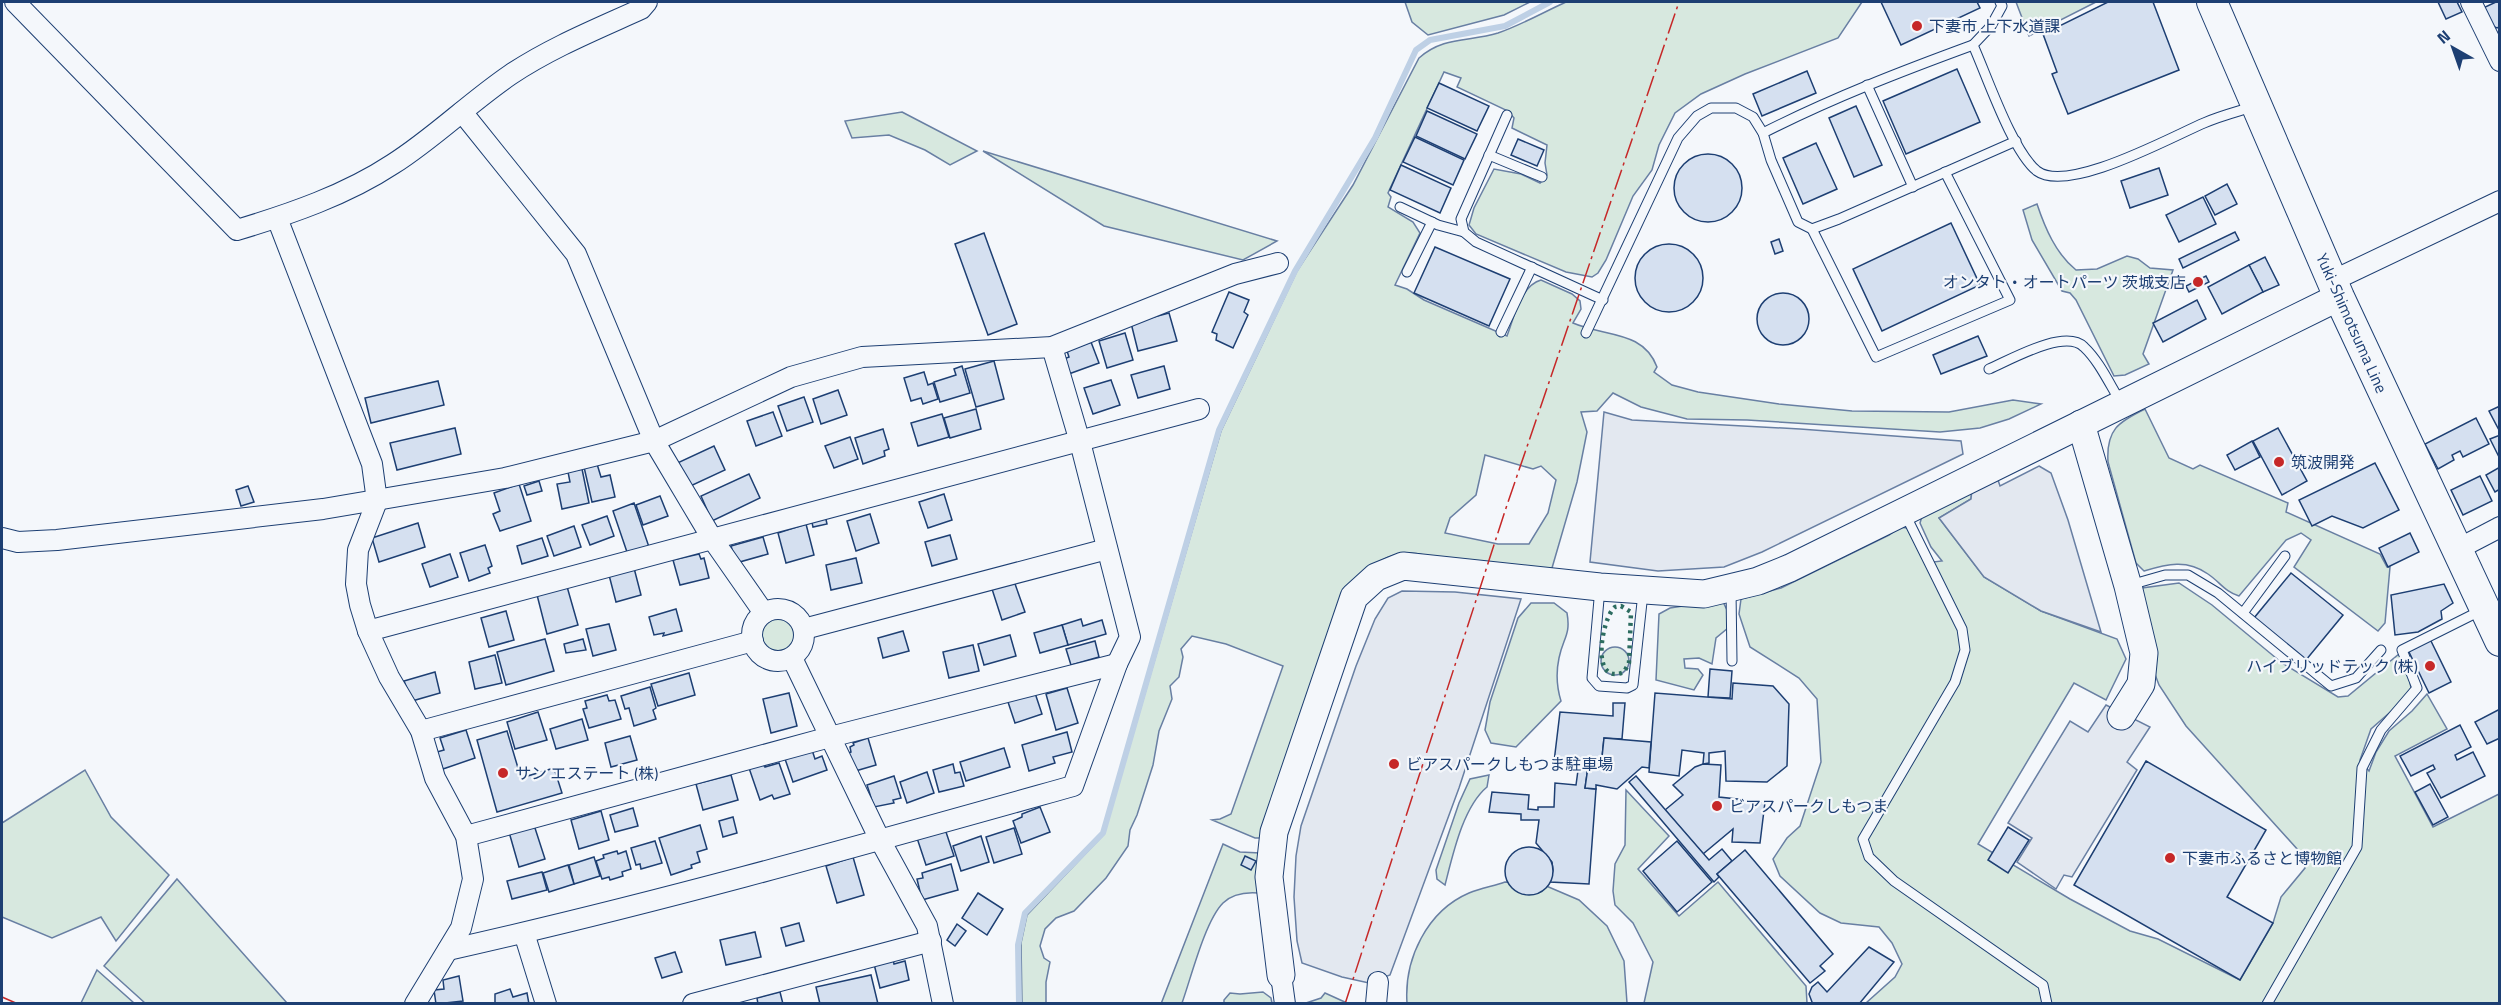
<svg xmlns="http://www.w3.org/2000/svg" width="2501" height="1005" font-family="'Titillium Web','Noto Sans JP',sans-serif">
	<rect width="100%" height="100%" fill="#f4f7fb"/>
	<g fill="#d7e8df" stroke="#687fa3" stroke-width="1.5" fill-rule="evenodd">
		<polygon points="1405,2 1530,2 1504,15 1428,35 1412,22"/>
		<path d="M1566,2H1862L1838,38L1745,74L1701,94L1675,113L1659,145L1652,170L1633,196L1606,260L1598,273L1592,277L1566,272L1476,234L1469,225L1474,208L1494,169L1521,174L1540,183L1547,175L1545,163L1547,145L1512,128L1514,118L1508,111L1457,87L1461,78L1444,72L1388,193L1391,197L1388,207L1413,222L1420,233L1395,285L1407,289L1424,300L1507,336C1514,318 1520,286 1541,280L1572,294L1580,301L1581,309L1573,323C1605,337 1643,330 1657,367L1654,372L1672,385L1698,392L1779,404L1852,411L1949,412L2013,400L2041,404L2009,419L1980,428L1940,432L1747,420L1687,419L1641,407L1613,393L1597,411L1581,412L1587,432L1577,482L1552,568L1532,572L1436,560C1402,542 1370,562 1347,588L1262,838H1255L1212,820L1220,819L1231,814L1283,666L1226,644L1192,636L1181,649L1183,657L1179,677L1170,686L1172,699L1159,731L1153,765L1137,815L1130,830L1128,846L1106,878L1074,911L1056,918L1045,929L1040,946L1044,958L1050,962L1046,982V1003L1022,1004L1021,943L1027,915L1104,834L1221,431L1297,271L1353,185L1419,58C1444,36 1469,42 1498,33C1521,25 1544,12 1566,2ZM1485,455L1533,469L1541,466L1556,480L1548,513L1529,544H1498L1445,533L1450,518L1476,495Z"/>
		<polygon points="2016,2 2096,2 2029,36"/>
		<polygon points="902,112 977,151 950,165 925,150 889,135 852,138 845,121"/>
		<polygon points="983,151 1277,241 1243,260 1104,226"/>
		<path d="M2037,204C2045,228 2056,254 2076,270L2097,269L2127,256L2138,259L2150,268L2173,270L2143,354L2149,364L2125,375L2114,376L2076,300L2070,293L2062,291L2032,240L2023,210Z"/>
		<path d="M2145,409L2169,458L2193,469L2200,465L2288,503L2286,512L2380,554L2387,567H2390L2385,623L2378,631L2294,567L2311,540L2301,533L2286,540L2239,596C2225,592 2220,582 2208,574C2187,559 2167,564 2144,571L2136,563L2108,462C2106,430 2118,422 2145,409Z"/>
		<polygon points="1972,489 1971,499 1939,518 1984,577 2041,611 2117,639 2126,659 2106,700 2074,683 1978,844 2070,899 2130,931 2158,939 2240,980 2273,923 2281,897 2305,868 2298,850 2186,726 2159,685 2150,661 2142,588 2179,583 2212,605 2282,663 2338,697 2348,696 2399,654 2409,677 2411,688 2403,701 2371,729 2360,760 2369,771 2376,752 2389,731 2412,711 2427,694 2447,729 2395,756 2433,827 2499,794 2499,1003 1866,1003 1895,977 1902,964 1892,943 1879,927 1841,923 1820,913 1780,876 1773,859 1787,838 1800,826 1821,762 1817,699 1799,678 1750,647 1739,614 1741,599 1781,588 1889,535 1900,527 1907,528 1925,563 1942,561 1931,547 1920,523 1923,513"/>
		<polygon points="1722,600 1727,610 1728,628 1716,638 1712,664 1699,658 1684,659 1685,668 1698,669 1703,675 1694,690 1656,680 1659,614 1670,608"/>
		<path d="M1531,603H1554L1567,613C1571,635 1563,638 1559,658C1556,672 1557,688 1561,701L1516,747L1491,743L1485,730L1490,702L1518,618Z"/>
		<circle cx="778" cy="635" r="17"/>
		<circle cx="1615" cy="661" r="14"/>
		<polygon points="85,770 111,817 169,875 116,941 101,917 52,938 2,917 2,823"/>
		<path d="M1489,775L1487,787C1463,807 1453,854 1445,885L1437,879L1436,870L1459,803L1470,779Z"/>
		<polygon points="1626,790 1669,836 1638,869 1679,916 1718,882 1806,986 1807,1003 1644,1003 1653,962 1633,923 1615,905 1613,891 1615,864 1625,845"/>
		<path d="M1223,844L1240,852L1260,853L1259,893C1247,892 1232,894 1223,903C1205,921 1191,978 1182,1003L1161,1004Z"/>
		<polygon points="177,879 287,1003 145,1003 104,966"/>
		<path d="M1505,882L1544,885L1579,900L1607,926L1624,961L1627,1003H1407C1404,959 1427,911 1469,893C1481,888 1494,886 1505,882Z"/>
		<polygon points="97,970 134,1003 81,1003"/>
		<polygon points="1263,992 1271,998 1272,1003 1224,1003 1224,1000 1230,993 1240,994"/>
		<polygon points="1325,993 1347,1003 1306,1003 1321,998"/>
	</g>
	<g fill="#e3e8f0" stroke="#687fa3" stroke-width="1.5">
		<polygon points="1604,412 1632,420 1800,429 1961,441 1963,454 1762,552 1724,567 1658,571 1590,562"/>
		<polygon points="2039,466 2051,473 2068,520 2101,632 2041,611 1984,577 1939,518 1971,499 1972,489 1997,477 2000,486"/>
		<polygon points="1402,591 1455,592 1521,599 1459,788 1390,975 1369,983 1342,977 1302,963 1297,941 1294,897 1296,856 1301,826 1356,666 1375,619 1388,598"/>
		<polygon points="2106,705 2150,727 2127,762 2137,770 2072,877 2064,875 2056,889 2017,862 2032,838 2008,823 2070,721 2088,732"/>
	</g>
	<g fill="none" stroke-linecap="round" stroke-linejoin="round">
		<polyline stroke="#bed0e5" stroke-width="6" points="1019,1004 1018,945 1025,913 1103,833 1219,430 1295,271 1375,138 1416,50 1430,40 1505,26 1550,2"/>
	</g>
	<g fill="#d5e0f0" stroke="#1d3f73" stroke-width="1.5">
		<polygon points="1881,2 1977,2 1980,8 1901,45"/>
		<polygon points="2108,2 2153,2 2179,70 2068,114 2052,74 2057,72 2043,34"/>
		<polygon points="2438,2 2457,2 2462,12 2446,19"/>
		<polygon points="2496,2 2500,2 2500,26 2497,28 2492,26 2483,8"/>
		<polygon points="1957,69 1980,122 1906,154 1883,101"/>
		<polygon points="1807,71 1816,93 1762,116 1753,94"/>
		<polygon points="1439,83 1489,106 1477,131 1427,108"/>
		<polygon points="1856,106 1882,165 1854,177 1829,118"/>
		<polygon points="1427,111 1477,134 1465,159 1416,136"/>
		<polygon points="1415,137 1464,160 1453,185 1403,162"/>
		<polygon points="1518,139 1544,150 1537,166 1511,155"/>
		<polygon points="1816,143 1837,189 1803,204 1783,158"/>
		<circle cx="1708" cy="188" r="34"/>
		<polygon points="1401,165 1451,188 1440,213 1390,190"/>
		<polygon points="2159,168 2168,195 2130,208 2121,181"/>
		<polygon points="2227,184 2237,204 2215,215 2205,196"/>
		<polygon points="2203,197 2216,224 2179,242 2166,215"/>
		<polygon points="1951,223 1980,285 1882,331 1853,269"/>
		<polygon points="2235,232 2239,240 2183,268 2179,259"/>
		<polygon points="984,233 1017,324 988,335 955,244"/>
		<polygon points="1779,239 1783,251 1775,254 1771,242"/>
		<circle cx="1669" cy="278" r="34"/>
		<polygon points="1435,247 1510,279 1489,326 1414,293"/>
		<polygon points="2265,257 2279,285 2263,292 2249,265"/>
		<polygon points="2249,265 2263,292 2222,314 2208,287"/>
		<polygon points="2206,276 2209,282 2189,292 2186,286"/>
		<polygon points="1229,292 1249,300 1244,312 1248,315 1233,348 1216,340 1217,334 1212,332"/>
		<circle cx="1783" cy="319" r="26"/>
		<polygon points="2197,300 2206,319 2163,342 2153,323"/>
		<polygon points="1169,313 1177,341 1138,351 1131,323"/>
		<polygon points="1125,333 1133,360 1107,368 1099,341"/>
		<polygon points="1978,336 1987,356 1941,374 1933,355"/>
		<polygon points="1091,342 1099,363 1066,375 1061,360 1069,357 1067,351"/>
		<polygon points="994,361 1004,399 976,407 965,369"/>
		<polygon points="962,366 970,393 940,402 934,382 956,375 954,369"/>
		<polygon points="1164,366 1170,389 1138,398 1131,375"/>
		<polygon points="924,372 928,385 933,383 938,399 923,404 921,398 911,401 904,378"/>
		<polygon points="1111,380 1120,405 1093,414 1084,388"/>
		<polygon points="438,381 444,405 371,423 365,398"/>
		<polygon points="838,390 847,415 821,424 813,399"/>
		<polygon points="804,397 813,422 787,431 778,406"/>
		<polygon points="2500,406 2500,432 2489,411"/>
		<polygon points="976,409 981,429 950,438 944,418"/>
		<polygon points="773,412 782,436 756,446 747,421"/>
		<polygon points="942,414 949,437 918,446 911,423"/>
		<polygon points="2476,418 2489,444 2463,457 2460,451 2452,455 2454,460 2438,469 2425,444"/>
		<polygon points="455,428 461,454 397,470 390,443"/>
		<polygon points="2278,428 2307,481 2282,495 2253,441"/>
		<polygon points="883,429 889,449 884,451 885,456 863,464 855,438"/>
		<polygon points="2500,435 2500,459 2490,439"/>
		<polygon points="850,437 858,459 834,468 825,446"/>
		<polygon points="2252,441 2260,457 2235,470 2227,455"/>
		<polygon points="714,446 725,470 684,489 673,465"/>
		<polygon points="2375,463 2399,510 2363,528 2332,516 2312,526 2299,500"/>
		<polygon points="597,464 601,477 610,475 615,497 592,502 584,467"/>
		<polygon points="2500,467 2500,489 2495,492 2486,475"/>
		<polygon points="582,469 589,503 562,509 557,484 570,482 568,472"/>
		<polygon points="749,474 760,498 712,521 701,496"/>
		<polygon points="2480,476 2492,501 2463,515 2451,490"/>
		<polygon points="539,481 542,491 527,495 524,486"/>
		<polygon points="519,484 531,521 500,531 493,514 500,511 494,493"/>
		<polygon points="248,486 254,502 241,506 236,490"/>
		<polygon points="944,494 952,520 928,528 919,502"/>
		<polygon points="660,496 668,516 643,525 636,505"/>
		<polygon points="634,503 649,547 628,555 613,511"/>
		<polygon points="870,514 879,543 856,551 847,521"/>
		<polygon points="825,515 827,524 813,527 811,518"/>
		<polygon points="607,516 614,536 590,545 582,525"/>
		<polygon points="418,523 425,547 379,562 372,538"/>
		<polygon points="806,524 814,555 786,563 778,533"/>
		<polygon points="574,526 581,547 554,556 547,536"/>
		<polygon points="2410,533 2419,552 2388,567 2379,548"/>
		<polygon points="950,535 957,559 932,566 925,542"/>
		<polygon points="763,537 768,554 736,563 731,546"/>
		<polygon points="542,538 548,556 522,564 517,546"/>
		<polygon points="485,545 492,566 488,568 490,573 469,581 460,553"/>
		<polygon points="450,554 458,577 430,587 422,564"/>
		<polygon points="699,554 701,559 704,558 709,578 680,585 673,560"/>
		<polygon points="856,558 862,583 831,590 826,565"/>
		<polygon points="634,568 641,595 616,602 609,575"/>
		<polygon points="2291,573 2343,615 2306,660 2254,618"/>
		<polygon points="1014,581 1025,612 1002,620 992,589"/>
		<polygon points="566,583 578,625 547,634 536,591"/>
		<polygon points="2444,584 2453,603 2441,611 2442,619 2418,632 2395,635 2391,595"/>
		<polygon points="676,609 682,631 663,636 664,633 654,635 649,617"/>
		<polygon points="506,611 514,640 489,647 481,618"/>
		<polygon points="1081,619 1083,626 1102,620 1106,634 1068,645 1062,625"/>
		<polygon points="609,624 616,650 593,656 586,629"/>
		<polygon points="1062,625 1068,645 1040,653 1034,633"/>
		<polygon points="903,631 909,651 883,658 878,638"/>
		<polygon points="1010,635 1016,656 984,665 978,644"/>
		<polygon points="545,639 554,671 506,685 497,652"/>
		<polygon points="583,639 586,650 566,653 564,644"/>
		<polygon points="2430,639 2451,682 2429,693 2408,650"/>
		<polygon points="1095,641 1099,657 1071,665 1066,649"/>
		<polygon points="973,645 979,671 949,678 943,652"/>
		<polygon points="495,655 502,683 475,689 469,662"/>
		<polygon points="1710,669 1732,671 1730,698 1708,697"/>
		<polygon points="435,672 440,693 412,701 404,681"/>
		<polygon points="689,673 695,695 658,706 651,684"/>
		<polygon points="1733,683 1773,686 1789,704 1787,766 1767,782 1726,781 1725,751 1709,753 1709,763 1703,764 1704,753 1682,750 1679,776 1649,772 1655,693 1732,699"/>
		<polygon points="650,687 656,708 653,710 656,719 634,726 629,708 625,709 621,696"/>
		<polygon points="1067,688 1078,723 1056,730 1046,694"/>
		<polygon points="1034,690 1042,714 1015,723 1007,699"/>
		<polygon points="789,693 797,726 771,733 763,699"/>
		<polygon points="607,695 609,701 615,700 621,719 589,728 583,709 587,708 585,701"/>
		<polygon points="1613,703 1625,703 1622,739 1604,738 1601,767 1588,767 1585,788 1596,789 1589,884 1550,882 1553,870 1552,862 1536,843 1539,820 1521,820 1521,814 1489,812 1492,792 1529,795 1528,809 1538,810 1538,807 1554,807 1555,783 1576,785 1579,763 1554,762 1560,712 1613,716"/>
		<polygon points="2500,709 2500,738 2487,744 2475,722"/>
		<polygon points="538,712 547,740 515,749 507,722"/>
		<polygon points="582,719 588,740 556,749 550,729"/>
		<polygon points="2460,725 2471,747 2455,755 2457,760 2473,752 2485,776 2441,798 2427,773 2435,769 2433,765 2411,776 2400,756"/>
		<polygon points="466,730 475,758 443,769 437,752 444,750 440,738"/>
		<polygon points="507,731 521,778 554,768 562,793 497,812 477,740"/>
		<polygon points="1067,732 1072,752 1053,757 1055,763 1029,771 1022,745"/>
		<polygon points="630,736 637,760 611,767 605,743"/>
		<polygon points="868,738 876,765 852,772 846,754 851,752 850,747 854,745 853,743"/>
		<polygon points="1604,738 1651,742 1649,768 1642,767 1617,789 1596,785 1596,789 1585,788 1588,767 1601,767"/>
		<polygon points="811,747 815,759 822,756 827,770 793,782 784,756"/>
		<polygon points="1004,748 1010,767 966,781 960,762"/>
		<polygon points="2146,761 2266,830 2227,897 2273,923 2240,980 2074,885"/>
		<polygon points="764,763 765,767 779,763 790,794 774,799 772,795 760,800 749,768"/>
		<polygon points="953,764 955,773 960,772 964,786 939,792 933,770"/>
		<polygon points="1703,764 1721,765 1719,797 1765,802 1760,843 1732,842 1733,829 1703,854 1665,810 1683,795 1673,785 1695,767"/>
		<polygon points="927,772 934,793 907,803 900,782"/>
		<polygon points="731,775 738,800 703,810 696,784"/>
		<polygon points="894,776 901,798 893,800 894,803 874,807 867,785"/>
		<polygon points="1636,776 1709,860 1722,849 1732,861 1717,874 1719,877 1714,882 1629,782"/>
		<polygon points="2430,784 2448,817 2433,825 2415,792"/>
		<polygon points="1040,807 1050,832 1021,843 1013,821 1022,817 1022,814"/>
		<polygon points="633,808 638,826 615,832 610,815"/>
		<polygon points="601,811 609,840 579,849 571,820"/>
		<polygon points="733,817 737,833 723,837 719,821"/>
		<polygon points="534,825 545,859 519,867 509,832"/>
		<polygon points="700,825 707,849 697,852 700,862 691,865 692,868 671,875 659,838"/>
		<polygon points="2008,827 2029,840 2008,873 1988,860"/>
		<polygon points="1014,828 1022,854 994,863 986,837"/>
		<polygon points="945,829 954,856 926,865 917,838"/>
		<polygon points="981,836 989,862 961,871 953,846"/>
		<polygon points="655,841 662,863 641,869 640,864 636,865 631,848"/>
		<polygon points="1677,841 1712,882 1677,912 1643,871"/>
		<circle cx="1529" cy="871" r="24"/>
		<polygon points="1745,850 1833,954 1820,966 1825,971 1810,983 1717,874"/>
		<polygon points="617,851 618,854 626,851 631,869 622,872 623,876 610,880 609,877 602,879 596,861 604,858 603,855"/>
		<polygon points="1245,856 1256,861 1251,870 1241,865"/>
		<polygon points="594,857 600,876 574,884 569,865"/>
		<polygon points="853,857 864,895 837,903 826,866"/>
		<polygon points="951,864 958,890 922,900 917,879 923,878 922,873"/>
		<polygon points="568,865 574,884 549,892 543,873"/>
		<polygon points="542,872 547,890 512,899 507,881"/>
		<polygon points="978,893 1003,909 987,935 962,918"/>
		<polygon points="799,923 804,941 786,946 781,928"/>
		<polygon points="957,924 966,931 955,946 947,940"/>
		<polygon points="755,932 761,957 726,965 720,940"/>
		<polygon points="1869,947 1894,962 1859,1004 1810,1004 1812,1002 1809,994 1812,987 1818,982 1827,992"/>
		<polygon points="675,952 682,972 662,978 655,958"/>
		<polygon points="893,959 894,964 905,961 909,980 880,988 874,964"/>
		<polygon points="871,975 878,1004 820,1004 816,987"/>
		<polygon points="459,976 463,1001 436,1004 434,990 444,989 443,980"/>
		<polygon points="510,989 513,997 527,993 529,1004 495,1004 495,994"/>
		<polygon points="780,992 783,1004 758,1004 757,998"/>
	</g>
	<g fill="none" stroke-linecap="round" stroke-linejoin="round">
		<defs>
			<g id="lane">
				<path d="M2000,2L2002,6L1991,26L1973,45C1987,76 2012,151 2037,171C2068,194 2171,137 2204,123C2220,116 2236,112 2252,107"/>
				<path d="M1973,45C1902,71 1832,98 1763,133L1771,160L1798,222L1812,229L1839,219L2016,141"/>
				<polyline points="1867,85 1913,187"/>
				<polyline points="1507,115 1461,219 1464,232 1476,242 1603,300"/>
				<polyline points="1489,155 1542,177"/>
				<polyline points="1400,207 1438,225 1464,232"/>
				<polyline points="1812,229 1876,357 2010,300 1945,172"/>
				<polyline points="1407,272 1432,222"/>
				<polyline points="1501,332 1532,267"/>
				<polyline points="1586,333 1678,138 1697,116 1711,108 1736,108 1753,117 1763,133"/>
				<path d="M1989,369C2010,360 2065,328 2084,347C2099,361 2109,383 2120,401"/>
				<polyline points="1905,514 1962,629 1965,650 1955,682 1863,839 1869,857 1894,881 2043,985 2047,1004"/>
				<polyline points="2130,585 2165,575 2188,575 2218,593 2331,686 2356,678 2381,650"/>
				<polyline points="1600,588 1592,678 1599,686 1627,688 1633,685 1643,593"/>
				<polyline points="1731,591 1732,661"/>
				<polyline points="2243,613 2285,556"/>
				<polyline points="2267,1004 2357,847 2362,768 2381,730 2417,688 2402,650 2480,611"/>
			</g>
			<g id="street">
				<path d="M15,2L237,230C290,214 346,195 393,164C434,138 469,103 510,75C550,48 597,29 641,9L647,2"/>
				<polyline points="2471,2 2500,61"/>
				<polyline points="462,112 576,254 654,441 713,540 764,613"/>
				<polyline points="277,218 372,464 377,501 358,550 356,584 360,605 368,631 389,677 421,731 435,778 466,836 473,879 461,928 415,1004"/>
				<polyline points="2332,281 2500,201"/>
				<polyline points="2,538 18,542 57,540 323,509 505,478 654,441 791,377 862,357 1052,347 1235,274 1278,263"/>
				<polyline points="2456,550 2500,527"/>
				<circle cx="778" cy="635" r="26"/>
				<polyline points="804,629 1107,549"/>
				<polyline points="368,631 1199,409"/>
				<polyline points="792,658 880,840 927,926 943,1004"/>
				<polyline points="421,731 753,641"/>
				<polyline points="466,836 830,737 1117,664"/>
				<polyline points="524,933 546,1004"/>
				<path d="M448,950C658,903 866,844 1073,786L1117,664L1130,637L1080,442L1052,347"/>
				<polyline points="1281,975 1285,1004"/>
				<polyline points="693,1004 931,941"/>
				<polyline points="1376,1004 1378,982"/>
			</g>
			<g id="secondary">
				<polyline points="2081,424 2128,586 2144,653 2141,684 2121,716"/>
				<polyline points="1281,975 1269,877 1274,832 1354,597 1376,577 1403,566 1600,587 1704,594 1758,581 1790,568 2339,297"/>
			</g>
			<polyline id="primary" points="2212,2 2339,297 2500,641"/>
		</defs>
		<use href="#lane" stroke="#1d3f73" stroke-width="11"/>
		<use href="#street" stroke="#1d3f73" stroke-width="22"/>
		<use href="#secondary" stroke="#1d3f73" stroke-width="29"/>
		<use href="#primary" stroke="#1d3f73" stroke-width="32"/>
		<use href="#lane" stroke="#f4f7fb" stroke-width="9"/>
		<use href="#street" stroke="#f4f7fb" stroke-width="20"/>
		<use href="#secondary" stroke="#f4f7fb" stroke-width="27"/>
		<use href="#primary" stroke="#f4f7fb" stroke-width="30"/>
		<path stroke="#2c6c60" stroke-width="4.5" stroke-dasharray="3 4.5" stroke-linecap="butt" d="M1621,606L1631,612L1629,663L1624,672C1589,687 1602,617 1615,607Z"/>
		<g stroke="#c62828" stroke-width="1.5" stroke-dasharray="21 4.5 3 4.5" stroke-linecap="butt">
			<polyline points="2,997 18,1004"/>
			<polyline points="1345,1004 1505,511 1679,2"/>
		</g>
	</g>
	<g fill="#c62828" stroke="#f4f7fb" stroke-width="2">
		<circle cx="1917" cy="26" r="6"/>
		<circle cx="2198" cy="282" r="6"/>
		<circle cx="2279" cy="462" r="6"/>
		<circle cx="2430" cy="666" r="6"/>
		<circle cx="1394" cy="764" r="6"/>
		<circle cx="503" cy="773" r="6"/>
		<circle cx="1717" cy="806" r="6"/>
		<circle cx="2170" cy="858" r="6"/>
	</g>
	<g text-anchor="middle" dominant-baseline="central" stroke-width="4.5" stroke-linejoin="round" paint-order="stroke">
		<g font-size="16" fill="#1d3f73" stroke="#f4f7fb" text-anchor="start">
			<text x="1929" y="26">下妻市 上下水道課</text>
			<text x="2186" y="282" text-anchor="end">オンタト・オートパーツ 茨城支店</text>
			<text x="2291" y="462">筑波開発</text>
			<text x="2418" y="666" text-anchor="end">ハイブリッドテック (株)</text>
			<text x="1406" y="764">ビアスパークしもつま駐車場</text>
			<text x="515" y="773">サン エステート (株)</text>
			<text x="1729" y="806">ビアスパークしもつま</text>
			<text x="2182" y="858">下妻市ふるさと博物館</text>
		</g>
		<g font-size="16" fill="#1d3f73" stroke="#f4f7fb">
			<text transform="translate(2352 323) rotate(66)">Yuki-Shimotsuma Line</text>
		</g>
	</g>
	<rect width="2501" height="1005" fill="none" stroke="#1d3f73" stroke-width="6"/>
	<g transform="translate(2453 48) rotate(320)" stroke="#f4f7fb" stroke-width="4.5" paint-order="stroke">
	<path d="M0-4.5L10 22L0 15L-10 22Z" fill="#1d3f73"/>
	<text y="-9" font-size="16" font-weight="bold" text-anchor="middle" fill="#1d3f73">N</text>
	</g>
</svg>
